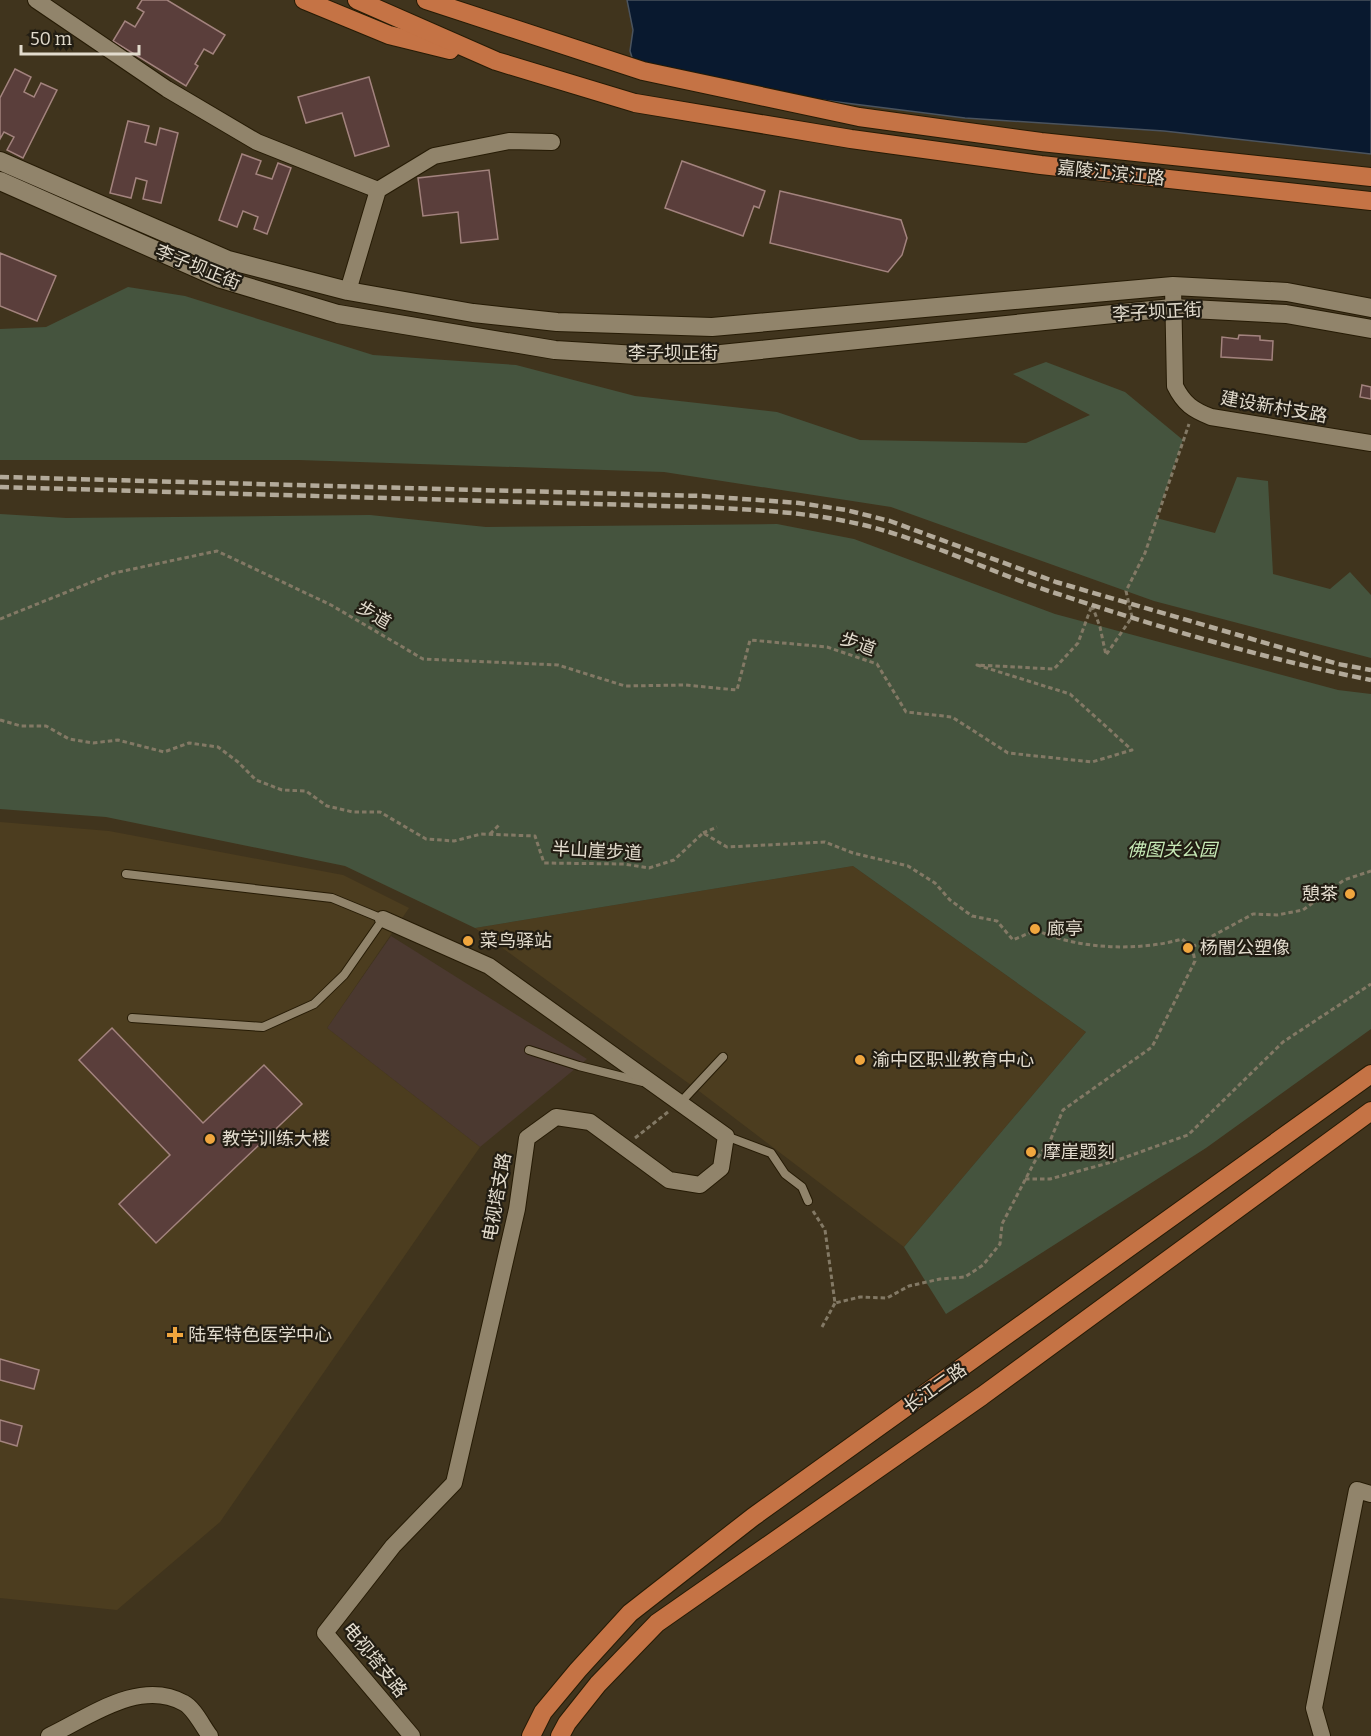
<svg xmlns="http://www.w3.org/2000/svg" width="1371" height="1736" font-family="Bitter,'Noto Sans SC',serif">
	<rect width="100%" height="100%" fill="#40341d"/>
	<polygon fill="#4b3930" points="391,936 587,1059 480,1147 327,1028"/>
	<g fill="#4c3d1f">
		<polygon points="0,822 109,831 343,875 409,908 327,1028 480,1147 220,1522 117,1610 0,1598"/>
		<polygon points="853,866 1086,1032 904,1247 695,1088 475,928"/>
	</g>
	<g fill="#45543e">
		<polygon points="128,287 185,296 373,355 516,365 635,396 777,412 860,440 1026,443 1090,415 1013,374 1046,362 1125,392 1183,440 1156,518 1215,533 1237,477 1268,481 1273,574 1330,589 1350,572 1371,595 1371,658 1154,601 891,507 664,472 299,460 0,460 0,329 46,327"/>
		<polygon points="0,514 66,518 370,515 486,527 777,524 854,539 1055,614 1338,690 1371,694 1371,1029 1206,1148 946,1314 904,1247 1086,1032 853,866 475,928 345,866 106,817 0,809"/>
	</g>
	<polygon fill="#09192f" stroke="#4a535e" stroke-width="1.5" points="627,0 1371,0 1371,154 1164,131 965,118 638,77 630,51 633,30"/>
	<g fill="#5a3e3b" stroke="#a3837e" stroke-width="1.5">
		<polygon points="142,0 167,0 225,35 213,54 204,49 195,64 198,66 186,86 113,41 125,21 135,27 144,12 137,8"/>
		<polygon points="15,69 31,77 24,92 34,97 41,83 57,90 23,158 7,150 14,137 4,132 0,139 0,98"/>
		<polygon points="369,77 389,146 355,156 342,113 306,123 298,97"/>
		<polygon points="128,121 149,126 145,142 156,145 160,128 178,133 161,203 143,199 147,181 136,178 131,198 110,193"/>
		<polygon points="242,154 261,161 256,174 272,179 278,163 291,168 267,234 254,229 258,217 243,211 237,227 219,220"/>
		<polygon points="682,161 765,191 759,208 754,206 743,236 665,208"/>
		<polygon points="489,170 498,239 461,243 458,212 423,216 418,178"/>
		<polygon points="780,191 901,220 907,238 902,255 888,272 770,243"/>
		<polygon points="0,253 56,276 37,321 0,306"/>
		<polygon points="1239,335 1260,336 1260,340 1273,341 1272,360 1221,357 1222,337 1238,339"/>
		<polygon points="1362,385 1371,387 1371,399 1360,397"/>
		<polygon points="112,1028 203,1123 264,1065 302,1104 156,1243 119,1204 170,1155 79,1060"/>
		<polygon points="0,1359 39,1370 34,1389 0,1380"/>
		<polygon points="0,1420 22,1426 17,1446 0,1441"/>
	</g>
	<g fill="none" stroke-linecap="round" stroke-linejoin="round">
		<defs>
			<g id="lane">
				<polyline points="126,874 332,898 383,919 344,975 314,1004 263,1027 132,1018"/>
				<polyline points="529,1050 579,1066 643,1082"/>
				<polyline points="680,1103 723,1057"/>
				<polyline points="726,1136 771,1153 785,1174 802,1187 808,1201"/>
			</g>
			<g id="street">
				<polyline points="36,0 167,89 257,142 378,190"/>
				<path d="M1173,286L1175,386C1184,404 1193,410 1211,417L1371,443"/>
				<polyline points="348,291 378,190 434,156 509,141 552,142"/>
				<polyline points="383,919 489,966 726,1136 721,1168 700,1185 669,1180 590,1122 556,1117 527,1138 517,1209 454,1483 393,1546 325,1633 412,1736"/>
				<path d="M49,1736C89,1717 140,1678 184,1703C194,1708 203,1727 210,1736"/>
				<polyline points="1322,1736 1314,1708 1357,1490 1371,1494"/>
			</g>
			<g id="secondary">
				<polyline points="0,161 228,260 348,291 473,313 557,322 712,327 1173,286 1287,292 1371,308"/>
				<polyline points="0,181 221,279 338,314 555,350 637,355 711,355 1172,308 1286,314 1371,329"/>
			</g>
			<g id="primary">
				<polyline points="304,0 389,35 450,50"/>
				<polyline points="357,0 496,61 635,103 851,139 1041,165 1371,201"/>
				<polyline points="426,0 643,71 859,117 1041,142 1371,177"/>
				<polyline points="531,1736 543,1712 578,1670 630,1613 753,1517 1371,1074"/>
				<polyline points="560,1736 567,1723 598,1684 657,1623 982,1396 1371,1111"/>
			</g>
		</defs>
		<use href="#lane" stroke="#261b05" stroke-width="10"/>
		<use href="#street" stroke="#261b05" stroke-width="18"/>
		<use href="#secondary" stroke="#261b05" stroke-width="20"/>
		<use href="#primary" stroke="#261b05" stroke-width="20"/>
		<g stroke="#837965" stroke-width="3" stroke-dasharray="4.5 3" stroke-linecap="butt">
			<polyline points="0,619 114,573 217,551 331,605 423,659 558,665 625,686 685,685 737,690 750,640 827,647 877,664 906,712 952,717 1008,753 1092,762 1132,750 1070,694 977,665 1054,669 1078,643 1092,605 1100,627 1106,655 1132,617 1126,591 1145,553 1189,424"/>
			<path d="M0,720L21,726H46L69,739L93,743L118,740L164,752L189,743L218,747L238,762L256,780L282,790L306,791L327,806L353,812H380L426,839L454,841L481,834L535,836L544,863L624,864L649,868L674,860L703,833L727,847L825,842L853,853L908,866L935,883L950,900L972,916L997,921L1013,940L1036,930C1077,949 1138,952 1182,939L1192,947"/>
			<polyline points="703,833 717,827"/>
			<polyline points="490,834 500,824"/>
			<polyline points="1192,947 1253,914 1277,915 1303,910 1344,880 1371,871"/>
			<polyline points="635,1138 668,1112"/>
			<polyline points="1025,1179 1050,1179 1112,1162 1188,1135 1283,1042 1371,984"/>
			<polyline points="813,1211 825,1230 835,1303 860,1297 887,1298 909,1286 940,1279 965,1277 983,1265 1000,1244 1002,1224 1035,1161 1050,1141 1063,1110 1152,1047 1195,961 1192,947"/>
			<polyline points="822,1327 835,1303"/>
		</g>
		<use href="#lane" stroke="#91846b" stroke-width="8"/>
		<use href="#street" stroke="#91846b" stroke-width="16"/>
		<use href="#secondary" stroke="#91846b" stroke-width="18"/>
		<use href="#primary" stroke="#c57345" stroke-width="18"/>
		<g stroke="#b3aa9a" stroke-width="4.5" stroke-dasharray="9 4.5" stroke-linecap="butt">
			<polyline points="0,477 702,496 799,503 846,510 890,521 1056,582 1338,664 1371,670"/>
			<path d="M0,487L700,507C763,510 828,513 889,532C945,549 999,575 1055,593C1158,627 1265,659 1371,680"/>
		</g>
	</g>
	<g fill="#f0a63e" stroke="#221d13" stroke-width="2">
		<circle cx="1350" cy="894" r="6"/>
		<circle cx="1035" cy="929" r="6"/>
		<circle cx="468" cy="941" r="6"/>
		<circle cx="1188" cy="948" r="6"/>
		<circle cx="860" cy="1060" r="6"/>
		<circle cx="210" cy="1139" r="6"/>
		<circle cx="1031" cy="1152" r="6"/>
		<path d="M172 1326h6v6h6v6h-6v6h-6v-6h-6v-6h6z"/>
	</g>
	<g text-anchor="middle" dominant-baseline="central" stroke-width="4.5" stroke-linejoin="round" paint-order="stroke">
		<g font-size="18" fill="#e2dbcd" stroke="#221d13">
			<text transform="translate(1111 173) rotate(6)">嘉陵江滨江路</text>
			<text transform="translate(198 267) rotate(22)">李子坝正街</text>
			<text transform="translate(1157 312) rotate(-3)">李子坝正街</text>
			<text x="673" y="353">李子坝正街</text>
			<text transform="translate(1274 407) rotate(10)">建设新村支路</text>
			<text transform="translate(374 615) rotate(31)">步道</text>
			<text transform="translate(858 644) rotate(20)">步道</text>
			<text transform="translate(597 851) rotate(3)">半山崖步道</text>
			<text transform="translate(497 1197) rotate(-80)">电视塔支路</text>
			<text transform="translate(935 1388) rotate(-35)">长江二路</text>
			<text transform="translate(375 1660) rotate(51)">电视塔支路</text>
		</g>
		<g font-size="18" font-style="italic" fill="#c7eab6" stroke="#221d13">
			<text x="1172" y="850">佛图关公园</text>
		</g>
		<g font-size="18" fill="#e2dbcd" stroke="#221d13" text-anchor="start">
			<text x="1338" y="894" text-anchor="end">憩茶</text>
			<text x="1047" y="929">廊亭</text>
			<text x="480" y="941">菜鸟驿站</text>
			<text x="1200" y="948">杨闇公塑像</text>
			<text x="872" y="1060">渝中区职业教育中心</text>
			<text x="222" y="1139">教学训练大楼</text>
			<text x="1043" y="1152">摩崖题刻</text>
			<text x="188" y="1335">陆军特色医学中心</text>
		</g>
	</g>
	<path d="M21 45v9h118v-9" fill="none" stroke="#e2dbcd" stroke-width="3"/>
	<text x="30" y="45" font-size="18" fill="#e2dbcd" stroke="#221d13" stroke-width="4.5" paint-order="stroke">50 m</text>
</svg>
